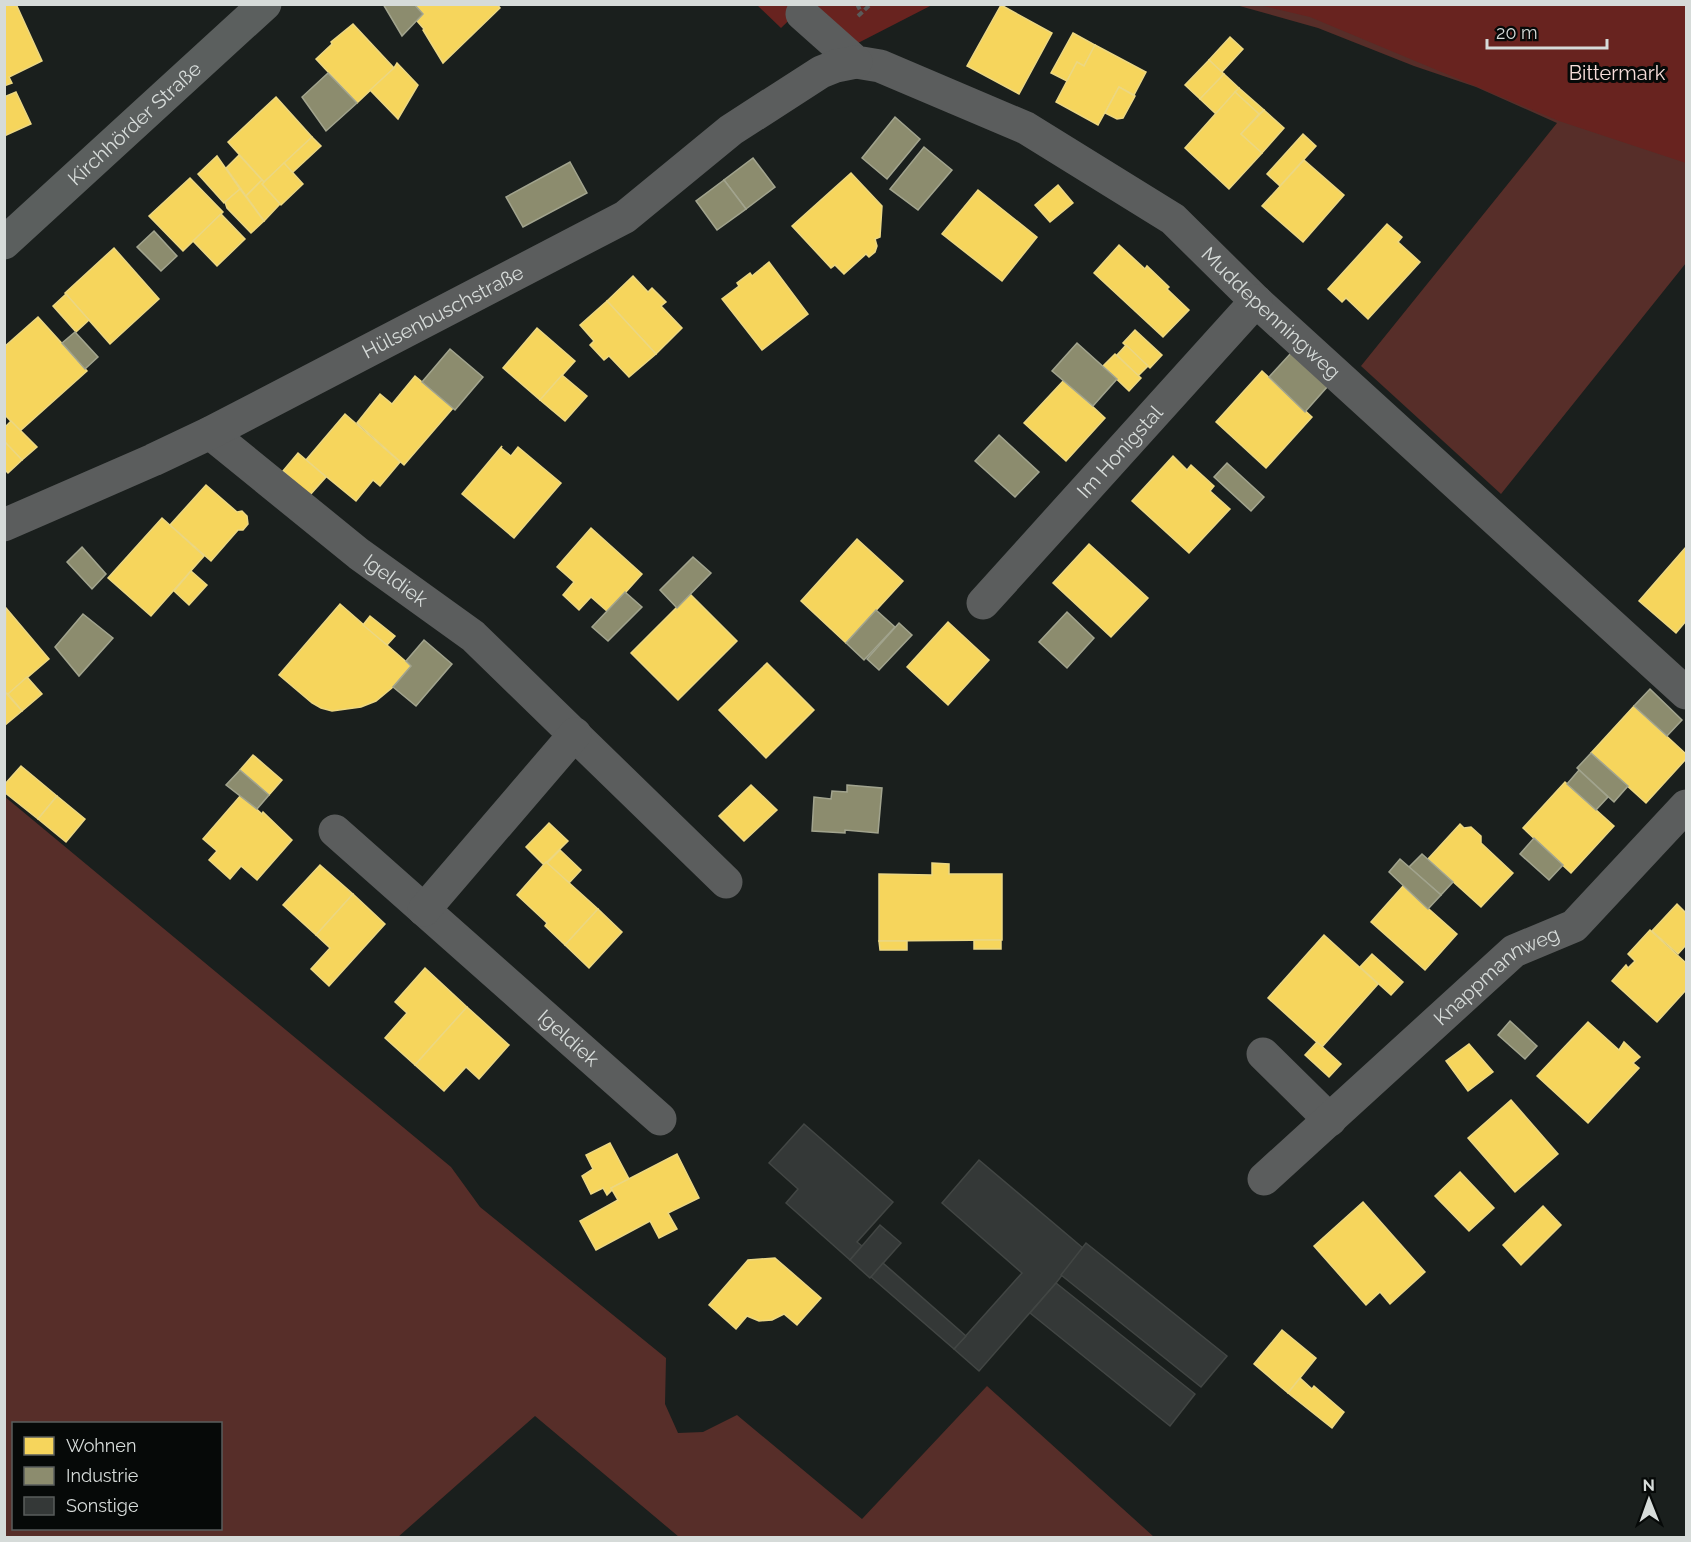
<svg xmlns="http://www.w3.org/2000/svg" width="1691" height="1542" font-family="Raleway,sans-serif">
	<rect width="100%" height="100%" fill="#1a1f1d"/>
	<g fill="#572e29" fill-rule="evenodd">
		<polygon points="1236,5 1686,5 1686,263 1501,494 1361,366 1557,123 1476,87 1414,66 1318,28"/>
		<path d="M4,796L451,1167L480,1207L666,1358L665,1404L678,1433L703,1432L737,1415L862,1519L987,1386L1154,1537H679L535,1416L398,1537H5ZM14,1424H220V1528H14Z"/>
	</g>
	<g fill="#68231f">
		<polygon points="757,5 805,5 781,28"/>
		<polygon points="815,5 932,5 858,43"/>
		<polygon points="1259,5 1686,5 1686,163 1559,121 1310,17"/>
	</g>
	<g fill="#f6d55c" stroke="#ecd782" stroke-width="1.5">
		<polygon points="4,4 16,4 42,61 9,77 12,83 4,86"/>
		<polygon points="414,4 497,4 500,8 443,63 423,30 424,29 417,21 423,14"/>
		<polygon points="1001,5 1052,33 1019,94 967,66"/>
		<polygon points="353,24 394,68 357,103 316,59 332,44 331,42"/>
		<polygon points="1073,33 1095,45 1084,66 1077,62 1067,81 1051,73"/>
		<polygon points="1230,37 1243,49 1222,72 1209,60"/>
		<polygon points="1095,45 1146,72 1134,95 1119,87 1098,125 1056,102 1077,62 1084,66"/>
		<polygon points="1209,60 1224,74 1200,99 1185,85"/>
		<polygon points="397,63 418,85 398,119 370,90 394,68"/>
		<polygon points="1224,74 1239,88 1216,114 1200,99"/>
		<polygon points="1119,87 1135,96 1123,118 1117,119 1105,113"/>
		<polygon points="1239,88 1264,110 1259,114 1235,92"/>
		<polygon points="16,92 31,124 4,136 4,97"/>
		<polygon points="1235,92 1259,114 1241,134 1262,153 1229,189 1185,148"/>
		<polygon points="276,97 312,137 264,182 228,142"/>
		<polygon points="1264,110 1284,128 1262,153 1241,134"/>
		<polygon points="1303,134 1316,146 1280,186 1267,174"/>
		<polygon points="312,137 321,146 292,173 284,163"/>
		<polygon points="239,155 262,180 246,196 226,168"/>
		<polygon points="217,156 240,189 224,203 198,174"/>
		<polygon points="1304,160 1344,195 1303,242 1262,206"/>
		<polygon points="284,163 303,184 281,205 262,184"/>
		<polygon points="851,173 882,206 880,237 875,239 877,246 875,252 869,257 866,254 844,274 835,265 831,268 792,226"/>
		<polygon points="190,178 223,212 183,251 149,216"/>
		<polygon points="262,180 264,182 262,184 280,204 264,221 246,196"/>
		<polygon points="1058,185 1073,203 1050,222 1035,205"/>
		<polygon points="240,189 264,221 251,233 227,208 225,202"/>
		<polygon points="978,190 1037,237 1002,281 942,234"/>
		<polygon points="221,214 245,239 217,266 193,241"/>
		<polygon points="1387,224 1402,237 1398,242 1420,262 1368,319 1346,298 1342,302 1328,289"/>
		<polygon points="1119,245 1145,269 1147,266 1169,287 1167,289 1189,310 1163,337 1094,273"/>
		<polygon points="114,248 159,299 110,344 65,293"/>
		<polygon points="769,262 808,314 762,350 722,299 739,286 737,283 750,273 752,276"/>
		<polygon points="633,276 648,292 652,288 666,302 661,306 682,328 656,354 607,301"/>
		<polygon points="66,294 89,320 76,332 53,306"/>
		<polygon points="607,301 656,354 629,377 609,356 604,360 590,345 594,341 580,325"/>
		<polygon points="38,317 87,371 20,431 4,414 4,347"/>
		<polygon points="537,328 575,361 540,400 503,368"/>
		<polygon points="1135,330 1162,355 1150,368 1123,343"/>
		<polygon points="1126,345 1148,366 1138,376 1117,355"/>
		<polygon points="1115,354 1141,378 1129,391 1103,366"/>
		<polygon points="1262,371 1312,417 1266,468 1216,422"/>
		<polygon points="562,375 587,396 565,421 540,400"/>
		<polygon points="415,376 453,408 404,465 357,423 380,394 392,404"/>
		<polygon points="1064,380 1105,418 1066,461 1024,423"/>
		<polygon points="345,414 400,462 380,486 373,480 356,501 306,460"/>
		<polygon points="11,421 37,447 22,460 4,441 4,428"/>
		<polygon points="4,441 22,460 8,473 4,469"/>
		<polygon points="502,446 501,448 511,456 518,447 561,483 514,538 462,494"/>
		<polygon points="298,453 326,477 310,495 283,471"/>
		<polygon points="1173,456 1187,470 1191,465 1214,486 1210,491 1230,509 1189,553 1132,501"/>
		<polygon points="206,485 237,512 242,511 247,516 248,524 243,530 238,530 211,561 170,525"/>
		<polygon points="162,518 204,556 151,616 108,578"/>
		<polygon points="591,528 642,574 608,612 591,597 579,610 563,595 574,582 557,567"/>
		<polygon points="857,539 903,581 846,643 801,601"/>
		<polygon points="1089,544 1148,598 1111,637 1053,583"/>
		<polygon points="1686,547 1686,621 1676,633 1639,601"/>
		<polygon points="191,571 207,585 189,605 174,591"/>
		<polygon points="690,594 737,641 678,700 631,653"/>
		<polygon points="340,604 411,666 393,687 376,701 361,707 332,711 321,708 312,703 279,675"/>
		<polygon points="6,608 49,659 8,694 4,691"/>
		<polygon points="370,616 395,636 387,645 363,625"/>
		<polygon points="948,622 989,660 948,705 907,667"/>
		<polygon points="767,663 814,710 766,758 719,710"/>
		<polygon points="27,677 42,694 22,711 8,694"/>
		<polygon points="4,691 22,711 4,726"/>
		<polygon points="1634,706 1686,754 1686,759 1646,803 1591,753"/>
		<polygon points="253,755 282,780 269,795 240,770"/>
		<polygon points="21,766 57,796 38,819 4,792 4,785"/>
		<polygon points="1565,782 1614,826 1571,873 1523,828"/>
		<polygon points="751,785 777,810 744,841 719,816"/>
		<polygon points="241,795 262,814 263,812 292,840 257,880 241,866 230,879 209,860 217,851 203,839"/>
		<polygon points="57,796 85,819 66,842 38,819"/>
		<polygon points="549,823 568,841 544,865 526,847"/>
		<polygon points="1460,824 1464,828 1471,827 1481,836 1481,843 1513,873 1481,907 1428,859"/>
		<polygon points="560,850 581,870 569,883 547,863"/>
		<polygon points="546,862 598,909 565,945 545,926 547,923 517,895"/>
		<polygon points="932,863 949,864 949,874 1002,874 1002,940 879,941 879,874 932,875"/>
		<polygon points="320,865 353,894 316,935 283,905"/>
		<polygon points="1403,886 1457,934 1425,970 1371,922"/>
		<polygon points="353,894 385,924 329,986 311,969 330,948 316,935"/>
		<polygon points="1677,904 1686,913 1686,945 1678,954 1652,931"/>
		<polygon points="598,909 622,932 589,968 565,945"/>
		<polygon points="1650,930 1686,963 1686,990 1657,1022 1612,981 1626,965 1628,968 1635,961 1628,954"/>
		<polygon points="1324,935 1378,984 1322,1047 1268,998"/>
		<rect x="974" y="940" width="27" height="9"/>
		<polygon points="879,941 907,941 907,950 880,950"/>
		<polygon points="1372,954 1403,982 1391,995 1360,967"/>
		<polygon points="425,968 467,1007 415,1065 385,1038 407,1013 395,1002"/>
		<polygon points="467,1007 509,1045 479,1079 466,1067 444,1091 415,1065"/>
		<polygon points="1588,1022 1619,1050 1624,1042 1640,1057 1633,1063 1639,1068 1588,1123 1537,1076"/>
		<polygon points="1317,1042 1341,1064 1329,1077 1305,1055"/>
		<polygon points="1469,1044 1493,1072 1468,1091 1446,1061"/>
		<polygon points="1511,1100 1558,1154 1515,1192 1468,1138"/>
		<polygon points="610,1143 629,1179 611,1188 612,1190 607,1195 603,1188 591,1194 582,1176 593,1169 586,1155"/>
		<polygon points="677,1154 699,1198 668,1213 677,1229 659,1238 650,1221 596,1250 580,1221 618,1200 611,1188"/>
		<polygon points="1460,1172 1494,1208 1469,1231 1435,1196"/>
		<polygon points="1363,1202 1425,1272 1390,1304 1380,1292 1366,1305 1314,1246"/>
		<polygon points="1543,1206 1561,1225 1521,1265 1503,1245"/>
		<polygon points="775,1258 821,1298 797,1325 784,1314 772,1320 759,1321 747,1316 736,1329 709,1305 748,1260"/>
		<polygon points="1282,1330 1316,1358 1288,1393 1254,1364"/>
		<polygon points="1300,1378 1312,1389 1314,1386 1344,1412 1332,1428 1288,1393"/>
	</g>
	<g fill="#8c8c6e" stroke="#a2a48e" stroke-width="1.5">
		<polygon points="383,4 414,4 423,14 402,36"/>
		<polygon points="328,73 357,103 326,131 302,97"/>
		<polygon points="895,117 920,139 887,179 862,158"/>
		<polygon points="924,147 952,170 918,210 890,189"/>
		<polygon points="753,158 775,187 746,209 724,180"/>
		<polygon points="570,162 587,193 523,227 506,197"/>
		<polygon points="724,180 746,209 717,230 696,201"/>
		<polygon points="154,231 177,256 161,271 137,247"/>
		<polygon points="75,332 98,357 85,369 62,343"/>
		<polygon points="1077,343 1117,379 1093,406 1052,371"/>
		<polygon points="450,349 483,377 455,410 422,382"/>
		<polygon points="1291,353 1328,386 1305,412 1269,377"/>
		<polygon points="999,435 1039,472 1015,497 975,461"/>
		<polygon points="1227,463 1264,497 1251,511 1214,477"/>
		<polygon points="82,547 106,574 92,589 67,562"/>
		<polygon points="693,557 711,573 677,608 660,590"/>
		<polygon points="625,592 642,607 608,641 592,627"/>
		<polygon points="876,610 895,627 864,660 846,643"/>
		<polygon points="1067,612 1094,638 1067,668 1039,642"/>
		<polygon points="83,614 113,638 79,676 55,647"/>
		<polygon points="899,623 912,635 879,670 867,659"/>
		<polygon points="424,640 452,664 416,706 393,687 411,666 406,661"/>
		<polygon points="1650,689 1682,720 1667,736 1634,706"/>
		<polygon points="1591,753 1628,786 1614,802 1577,768"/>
		<polygon points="240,770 269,795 257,809 226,785"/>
		<polygon points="1579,770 1608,797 1596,810 1567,784"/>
		<polygon points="847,785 882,788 878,833 845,830 845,833 812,831 814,797 831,799 832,791 847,792"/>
		<polygon points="1534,838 1563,865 1549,880 1520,854"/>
		<polygon points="1422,854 1453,882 1441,895 1409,867"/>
		<polygon points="1400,859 1441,895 1428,909 1389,872"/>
		<polygon points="1510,1021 1537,1046 1525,1059 1498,1035"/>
	</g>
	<g fill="#343837" stroke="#424644" stroke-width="1.5">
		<polygon points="804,1124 893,1202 857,1242 862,1246 850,1260 786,1203 798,1189 769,1163"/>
		<polygon points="979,1160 1083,1248 1056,1283 979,1371 954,1349 1022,1273 942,1203"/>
		<polygon points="880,1225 901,1243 870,1278 850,1260"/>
		<polygon points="1086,1243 1227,1356 1201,1387 1061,1275"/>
		<polygon points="883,1263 966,1336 954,1349 871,1277"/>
		<polygon points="1056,1283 1195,1394 1170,1426 1030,1313"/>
	</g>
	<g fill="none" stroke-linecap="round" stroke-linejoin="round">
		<g stroke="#5a5c5b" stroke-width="4" stroke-dasharray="6 3" stroke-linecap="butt">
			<polyline points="857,4 861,12"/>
			<polyline points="858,16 871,4"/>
		</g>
		<g stroke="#5b5d5d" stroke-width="33">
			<path id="s1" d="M802,14L856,62L880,66L1026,128L1173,219L1256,301L1686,693"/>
			<path id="s2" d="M210,433L359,554L473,636L726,882"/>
			<path id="s3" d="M4,525L153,460L210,433L625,217L731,130L821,72L836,66L856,62"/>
			<path id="s4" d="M983,603L1256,301"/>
			<path id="s5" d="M335,831L660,1119"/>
			<polyline points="424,910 575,734"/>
			<polyline points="1263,1054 1330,1120"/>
			<path id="s6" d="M1264,1179L1514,951L1574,926L1686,806"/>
		</g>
		<path stroke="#5b5f5e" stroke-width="33" id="s7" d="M4,243L265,4"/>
	</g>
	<g text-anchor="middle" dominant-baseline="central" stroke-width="6" stroke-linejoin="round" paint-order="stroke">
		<g font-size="20" fill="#f7ddda" stroke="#060908">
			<text x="1617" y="73">Bittermark</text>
		</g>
		<g font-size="20" fill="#d6dbd9" stroke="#060908">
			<text stroke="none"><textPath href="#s7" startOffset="177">Kirchhörder Straße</textPath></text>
			<text stroke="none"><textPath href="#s3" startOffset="488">Hülsenbuschstraße</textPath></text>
			<text stroke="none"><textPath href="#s1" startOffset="564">Muddepenningweg</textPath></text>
			<text stroke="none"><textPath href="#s4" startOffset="204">Im Honigstal</textPath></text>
			<text stroke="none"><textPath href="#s2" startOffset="237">Igeldiek</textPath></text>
			<text stroke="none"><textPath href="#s6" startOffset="310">Knappmannweg</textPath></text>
			<text stroke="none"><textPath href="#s5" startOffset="312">Igeldiek</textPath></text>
		</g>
	</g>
	<rect width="1691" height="1542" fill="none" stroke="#d6dbd9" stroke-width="12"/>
	<rect x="12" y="1422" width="210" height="108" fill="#060908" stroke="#595d5c" stroke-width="1.5"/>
	<rect x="24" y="1437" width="30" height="18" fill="#f6d55c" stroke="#595d5c" stroke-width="1.5"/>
	<text x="66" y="1452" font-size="18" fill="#d6dbd9">Wohnen</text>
	<rect x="24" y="1467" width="30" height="18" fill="#8c8c6e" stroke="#595d5c" stroke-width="1.5"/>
	<text x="66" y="1482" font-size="18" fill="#d6dbd9">Industrie</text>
	<rect x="24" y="1497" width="30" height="18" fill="#343837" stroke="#595d5c" stroke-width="1.5"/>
	<text x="66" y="1512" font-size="18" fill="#d6dbd9">Sonstige</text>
	<g transform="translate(1649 1500) rotate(359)" stroke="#060908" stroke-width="4.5" paint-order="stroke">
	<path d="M0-4.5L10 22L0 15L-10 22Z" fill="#d6dbd9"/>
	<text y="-9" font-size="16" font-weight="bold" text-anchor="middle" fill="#d6dbd9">N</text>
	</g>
	<path d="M1487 39v9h120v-9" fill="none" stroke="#d6dbd9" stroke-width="3"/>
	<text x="1496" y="39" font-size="18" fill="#d6dbd9" stroke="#060908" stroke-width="4.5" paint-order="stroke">20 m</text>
</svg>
